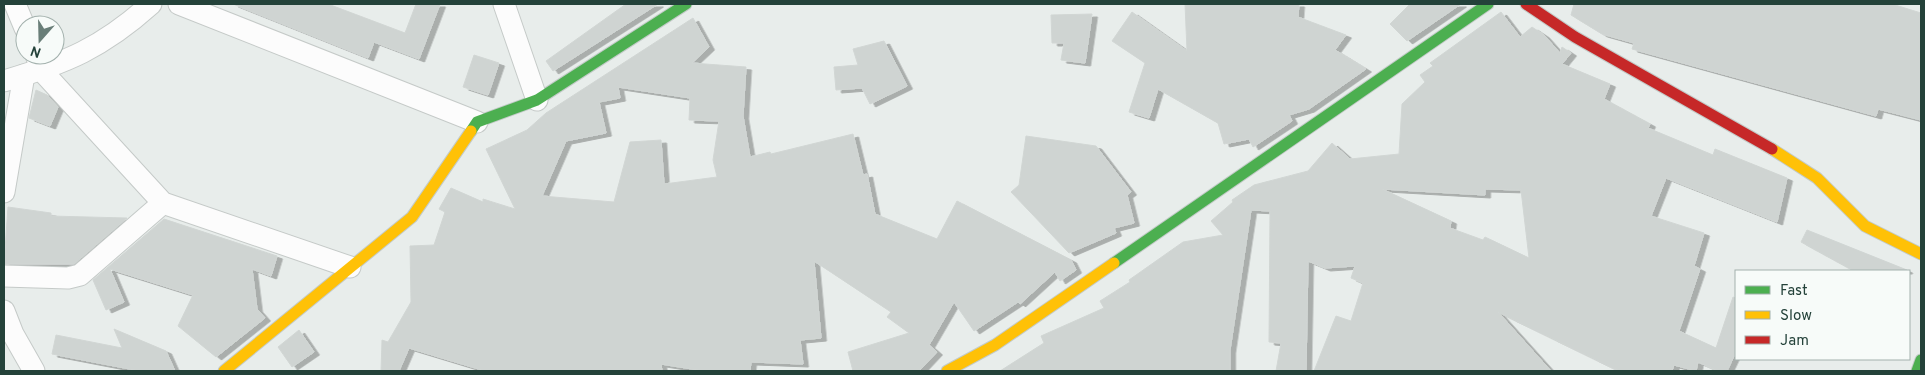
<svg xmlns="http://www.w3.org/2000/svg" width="1925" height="375" font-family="Overpass,sans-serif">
	<defs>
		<filter id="shadow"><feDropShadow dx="5.5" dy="3" stdDeviation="0" flood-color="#0004"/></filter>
	</defs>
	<rect width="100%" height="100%" fill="#e8edeb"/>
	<g fill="#cfd4d2" stroke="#d1d6d4" fill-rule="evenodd" filter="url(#shadow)">
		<polygon points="233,4 328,4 405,33 416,4 440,4 419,59 374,42 368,58"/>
		<polygon points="626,4 658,4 553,71 546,61"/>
		<polygon points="1185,4 1299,4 1298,17 1346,35 1335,50 1366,69 1309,109 1289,115 1292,121 1253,147 1249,139 1224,144 1218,123 1158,89 1149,118 1129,112 1145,63 1112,41 1132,12 1187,51"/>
		<polygon points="1410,4 1461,4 1407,41 1390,24"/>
		<polygon points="1574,4 1892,4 1921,13 1921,120 1878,109 1876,116 1632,49 1634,43 1602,34 1571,15"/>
		<path d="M1501,12L1520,37L1532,27L1544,35L1560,53L1562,47L1571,53L1562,64L1610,84L1604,99L1650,124L1648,128L1713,155L1715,149L1787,178L1777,222L1666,178L1651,216L1704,233L1694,266L1700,269L1679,331L1716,348L1733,297L1736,298V352L1727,371H1718L1698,362L1696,371L1674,365L1672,371H1619L1498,312L1551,371H1314L1336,316L1351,321L1363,283L1351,278L1355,266L1325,268L1308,261L1306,371H1276L1281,343L1269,342L1270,211L1251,210L1230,350V371H1000L1044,343L1041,336L1104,308L1100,301L1130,282L1129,280L1183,242L1223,235L1211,221L1233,202L1232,200L1254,185L1308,171L1332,143L1350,159L1399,154L1402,104L1425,82L1420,75L1433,66L1430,63ZM1382,189L1485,195V189L1521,190L1529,258L1485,237L1483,240L1450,228L1451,221Z"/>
		<polygon points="1092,14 1085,63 1061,60 1064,43 1052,43 1051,15"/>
		<path d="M693,18L709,47L692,63L746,67L743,116L750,157L770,152L771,154L853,134L863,175L867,174L875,214L937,239L957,201L1071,260L1076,270L1060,281L1055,272L1020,304L1018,302L974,331L954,302L929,345L937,352L919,371H853L848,352L909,333L887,317L891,312L814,261L821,338L800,340L803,364L751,362L750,371H704L661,364L662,371H485L409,348L399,371H381L382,340L388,342L411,302L410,246L434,245L445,212L439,209L451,188L483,202V199L515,209L486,149L527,130L546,113ZM618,87L690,98L689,120L719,121L713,160L717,177L664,184L661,140L630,142L614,202L542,196L566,141L606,133L599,102L620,98Z"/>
		<polygon points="884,41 907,86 870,104 862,88 836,90 834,67 858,65 853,49"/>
		<polygon points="474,55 499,63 488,95 463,87"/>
		<polygon points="36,90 47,95 58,107 50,126 29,118"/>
		<polygon points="1026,136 1096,146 1131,192 1127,195 1134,223 1114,228 1116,233 1069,253 1011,192 1019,185"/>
		<polygon points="8,207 51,213 51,216 127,218 74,264 4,264"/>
		<polygon points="164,219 277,256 271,276 252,269 257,309 265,318 216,357 178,326 193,295 110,269 124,302 106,310 93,280"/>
		<polygon points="1807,230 1907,270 1907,271 1854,271 1801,242"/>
		<polygon points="114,329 166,351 175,371 140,371 52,354 56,335 122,348"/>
		<polygon points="299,330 314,352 292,367 278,347"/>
	</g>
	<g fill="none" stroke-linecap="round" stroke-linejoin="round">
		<defs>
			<g id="street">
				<polyline points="15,4 25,28"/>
				<polyline points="179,4 477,122"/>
				<polyline points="504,4 537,100"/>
				<polyline points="36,55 42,71 163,203 350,267"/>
				<path d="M4,81C66,63 102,48 151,4"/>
				<polyline points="4,192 24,75"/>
				<polyline points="4,276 68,278 80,275 163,203"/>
				<polyline points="4,311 13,334 34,371"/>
			</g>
			<g id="fast">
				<polyline points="471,131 477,122 537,100 686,4"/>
				<polyline points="1114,263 1488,4"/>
				<polyline points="1917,371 1921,360"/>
			</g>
			<g id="slow">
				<polyline points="1772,149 1817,178 1865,226 1921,254"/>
				<polyline points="224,371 412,217 471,131"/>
				<polyline points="947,371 995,345 1114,263"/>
			</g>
			<polyline id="jam" points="1526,4 1575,37 1772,149"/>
		</defs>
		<use href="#street" stroke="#c5cac8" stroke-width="23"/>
		<use href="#fast" stroke="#c3cbc8" stroke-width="13"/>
		<use href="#slow" stroke="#c3cbc8" stroke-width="13"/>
		<use href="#jam" stroke="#c3cbc8" stroke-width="13"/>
		<use href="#street" stroke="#fcfcfc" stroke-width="21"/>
		<use href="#fast" stroke="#4caf50" stroke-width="11"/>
		<use href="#slow" stroke="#ffc107" stroke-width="11"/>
		<use href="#jam" stroke="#c62828" stroke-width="11"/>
	</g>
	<rect width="1925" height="375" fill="none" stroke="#24423a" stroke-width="10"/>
	<rect x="1735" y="270" width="175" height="90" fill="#f7fbf9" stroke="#a3b1ad"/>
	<rect x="1745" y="286" width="25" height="8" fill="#4caf50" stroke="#a3b1ad"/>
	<text x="1780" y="295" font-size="15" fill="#24423a">Fast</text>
	<rect x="1745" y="311" width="25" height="8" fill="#ffc107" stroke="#a3b1ad"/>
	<text x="1780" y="320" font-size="15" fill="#24423a">Slow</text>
	<rect x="1745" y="336" width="25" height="8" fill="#c62828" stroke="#a3b1ad"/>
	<text x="1780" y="345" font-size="15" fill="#24423a">Jam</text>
	<g transform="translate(40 40) rotate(200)"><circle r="24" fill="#f7fbf9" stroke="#a3b1ad"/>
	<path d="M0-4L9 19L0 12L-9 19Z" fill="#697e78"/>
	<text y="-8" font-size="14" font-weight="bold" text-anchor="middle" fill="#24423a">N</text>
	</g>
</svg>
